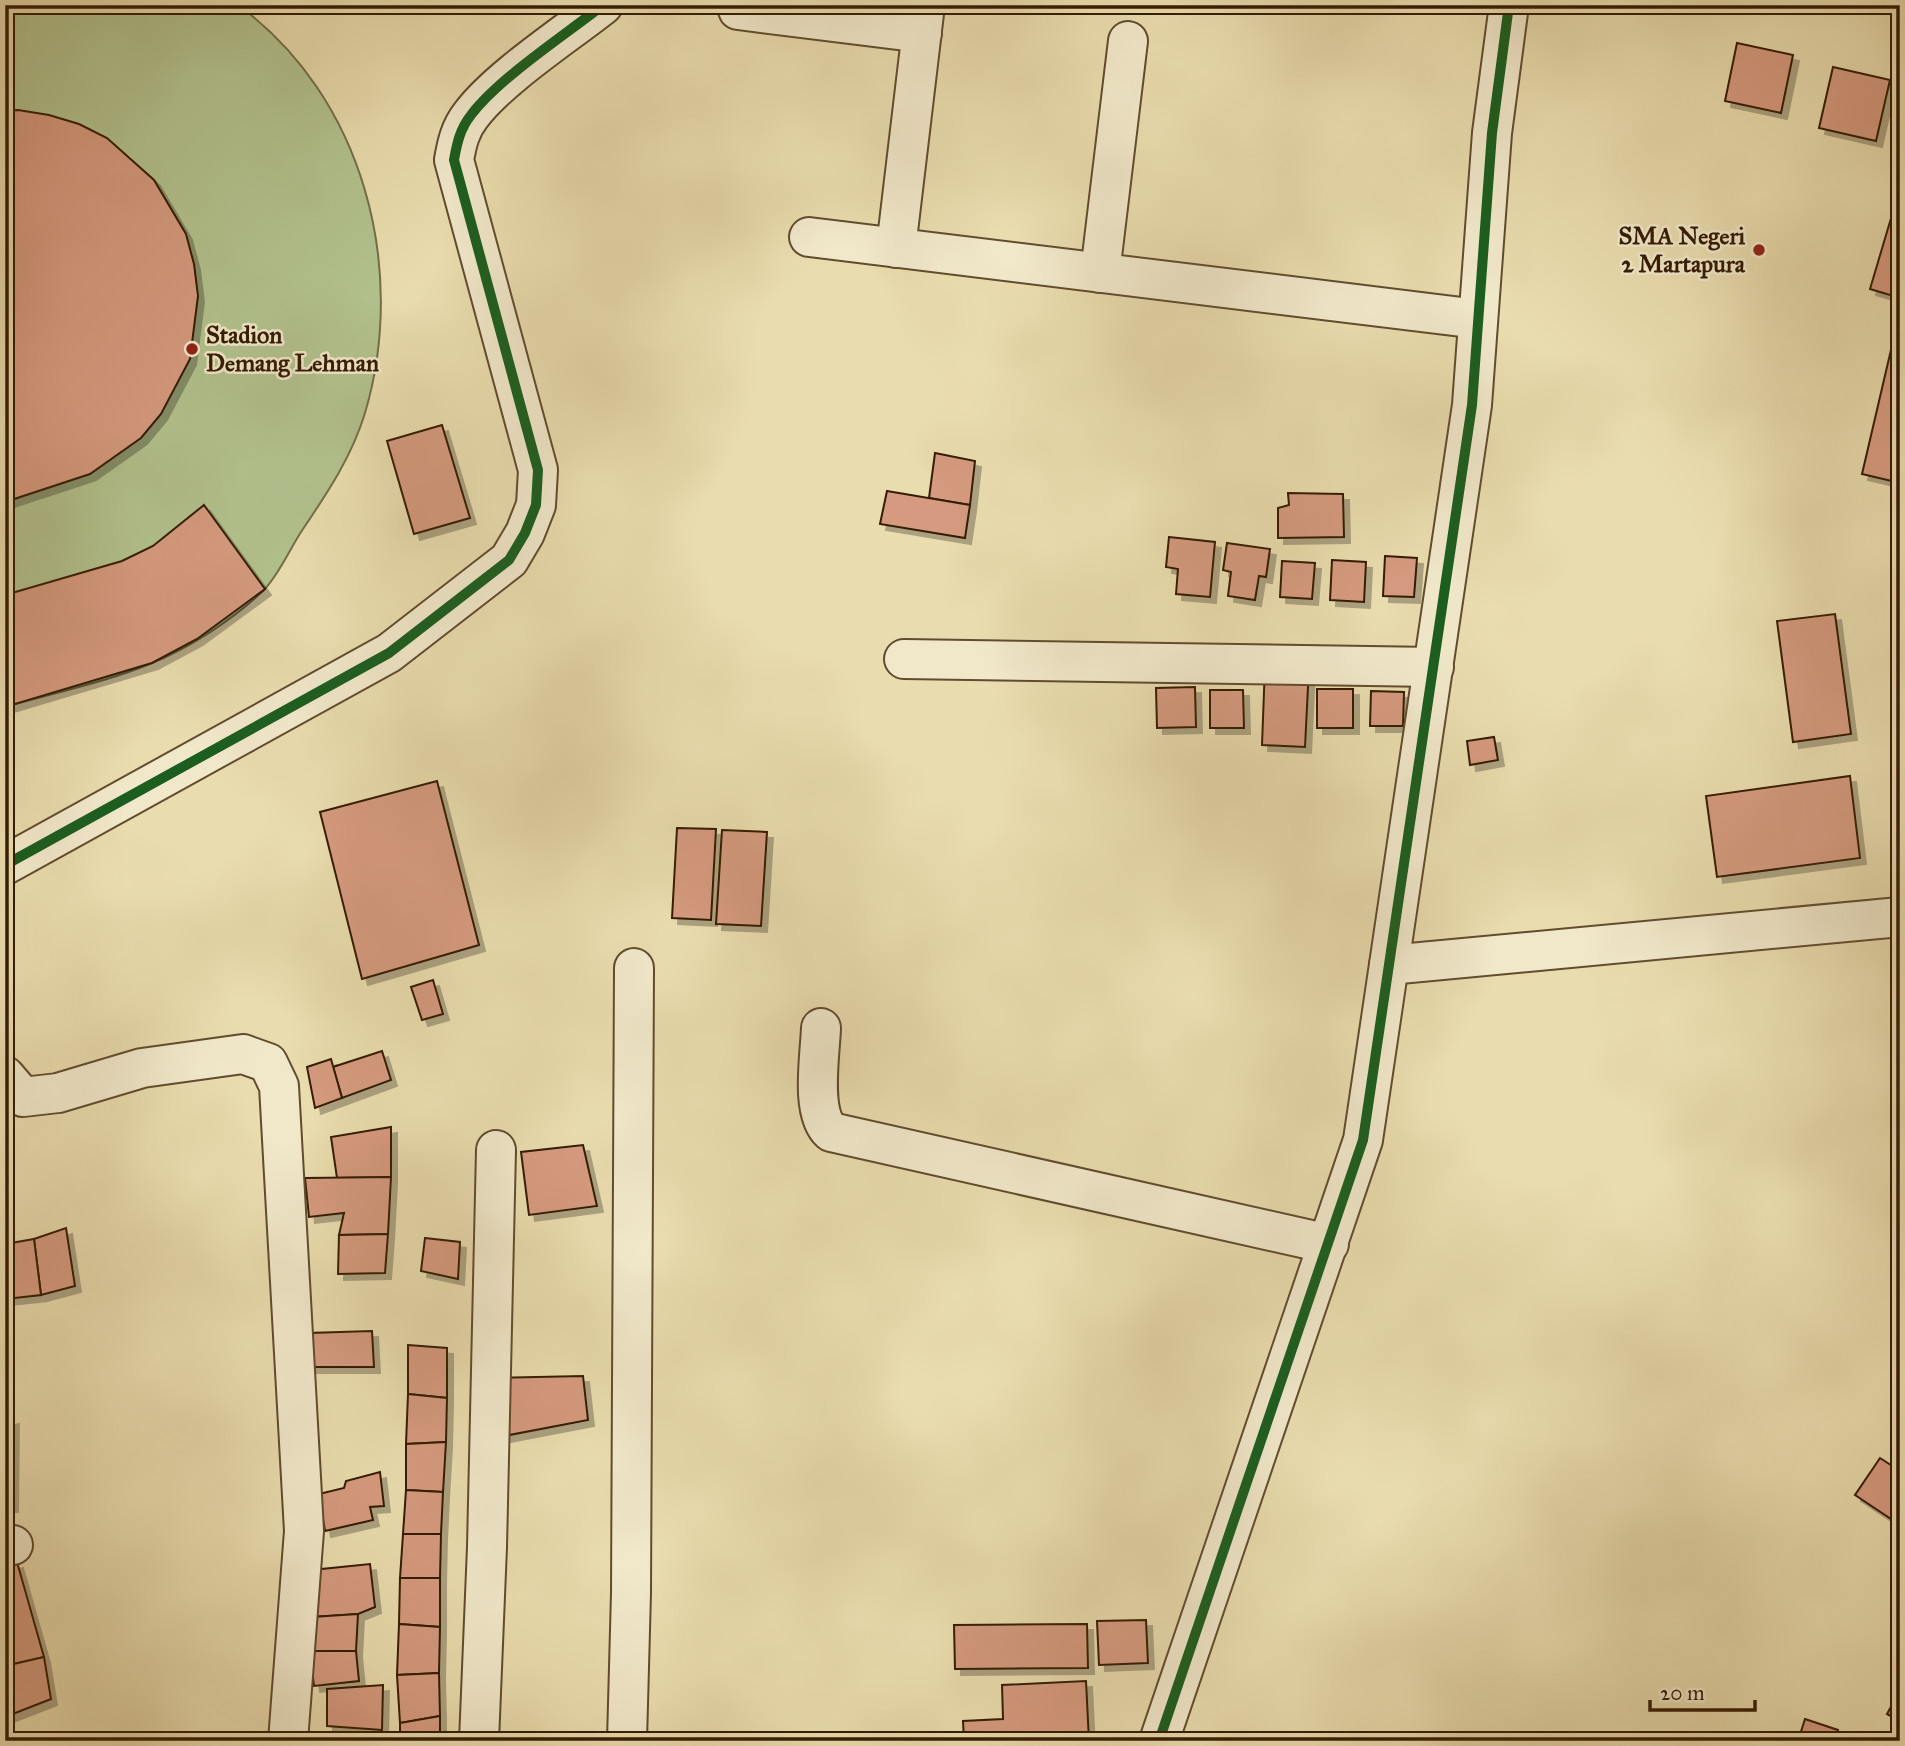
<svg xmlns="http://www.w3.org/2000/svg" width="1905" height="1746" font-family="'IM FELL Great Primer',serif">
	<defs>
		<filter id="shadow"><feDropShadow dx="6" dy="6" stdDeviation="0" flood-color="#0004"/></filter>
	</defs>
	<rect width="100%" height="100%" fill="#e9dcae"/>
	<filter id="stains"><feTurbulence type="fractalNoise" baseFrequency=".00286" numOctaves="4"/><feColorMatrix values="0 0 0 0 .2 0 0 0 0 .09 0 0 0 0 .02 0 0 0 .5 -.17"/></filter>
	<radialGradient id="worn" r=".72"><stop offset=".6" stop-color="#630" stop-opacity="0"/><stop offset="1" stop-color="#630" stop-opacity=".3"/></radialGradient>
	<path fill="#b2c28e" stroke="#736f48" stroke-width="2" d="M5,5H238C363,96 408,268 365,413C352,456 328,492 303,529C290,548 279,575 263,591C232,620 191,647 152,663C107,682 52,693 5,707Z"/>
	<g fill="#d59a7f" stroke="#341c03" stroke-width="2" filter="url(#shadow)">
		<polygon points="1737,43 1793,55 1781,113 1725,101"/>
		<polygon points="1833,67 1890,80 1876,141 1819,128"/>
		<polygon points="18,110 49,115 79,124 107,138 154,180 186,234 194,264 198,296 190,359 161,414 141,438 90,474 5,502 5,111"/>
		<polygon points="1900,188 1900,298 1870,289"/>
		<polygon points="1897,324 1900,325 1900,483 1862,474"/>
		<polygon points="442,425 470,518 414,534 387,441"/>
		<polygon points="935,453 975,461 970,505 929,498"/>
		<polygon points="887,491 970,505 965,538 880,524"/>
		<polygon points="1288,493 1343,494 1344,537 1278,538 1278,508 1289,505"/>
		<polygon points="204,505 265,589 197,639 152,663 5,707 5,595 122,561 153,546"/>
		<polygon points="1169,537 1215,542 1210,597 1176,594 1178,569 1166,567"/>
		<polygon points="1227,543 1270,549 1266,577 1259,576 1255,600 1228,596 1231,572 1223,570"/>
		<polygon points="1385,556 1417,558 1414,597 1383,596"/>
		<polygon points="1332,560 1366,562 1364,602 1330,600"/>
		<polygon points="1282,561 1315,563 1312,599 1280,597"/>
		<polygon points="1835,614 1851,734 1793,742 1777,621"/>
		<polygon points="1265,665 1309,667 1305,747 1262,745"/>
		<polygon points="1195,687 1196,727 1157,728 1156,688"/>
		<rect x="1317" y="689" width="36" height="39"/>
		<polygon points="1210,690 1243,690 1244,728 1210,728"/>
		<polygon points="1371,691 1404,692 1403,726 1370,726"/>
		<polygon points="1494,737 1498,760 1470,765 1467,741"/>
		<polygon points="1899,753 1900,753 1900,817 1893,816"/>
		<polygon points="1850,776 1860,858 1717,877 1706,796"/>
		<polygon points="437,781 479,945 362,979 320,812"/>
		<polygon points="677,828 716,829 711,920 672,918"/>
		<polygon points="722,830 767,832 761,926 716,924"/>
		<polygon points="433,980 443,1014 422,1020 411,987"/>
		<polygon points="382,1051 391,1080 342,1098 333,1067"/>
		<polygon points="331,1059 342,1098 315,1108 307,1067"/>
		<polygon points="391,1127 391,1177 337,1178 331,1137"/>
		<polygon points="583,1145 597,1206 529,1215 521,1152"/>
		<polygon points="391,1177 388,1234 339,1235 344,1213 309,1217 305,1178"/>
		<polygon points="66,1228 75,1286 41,1295 34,1239"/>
		<polygon points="388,1234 385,1273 338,1274 339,1235"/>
		<polygon points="425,1238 460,1242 458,1279 421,1271"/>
		<polygon points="34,1239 41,1295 6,1299 5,1244"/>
		<polygon points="372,1331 374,1367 310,1367 308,1333"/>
		<polygon points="408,1345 447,1348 447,1398 408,1394"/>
		<polygon points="583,1376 588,1420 499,1437 492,1378"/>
		<polygon points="408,1394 447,1398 446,1442 406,1444"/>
		<polygon points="13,1418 12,1506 5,1506 5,1420"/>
		<polygon points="446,1442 443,1492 406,1490 406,1444"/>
		<polygon points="1880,1458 1900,1471 1900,1525 1855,1495"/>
		<polygon points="380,1472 384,1506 370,1507 373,1520 325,1531 319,1494 344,1488 346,1481"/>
		<polygon points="406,1490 443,1492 441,1534 403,1534"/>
		<polygon points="403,1534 441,1534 440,1578 400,1578"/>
		<polygon points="17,1562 44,1657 5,1666 5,1565"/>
		<polygon points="370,1564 375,1607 358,1614 312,1617 312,1570"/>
		<polygon points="400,1578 440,1578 440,1627 399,1624"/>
		<polygon points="358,1614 356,1651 310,1651 312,1617"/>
		<polygon points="1146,1620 1148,1663 1099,1665 1097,1621"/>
		<polygon points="399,1624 440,1627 439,1673 397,1675"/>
		<polygon points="1087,1624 1088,1668 955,1669 954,1625"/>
		<polygon points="310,1651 356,1651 359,1681 314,1686"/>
		<polygon points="44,1657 51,1699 5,1717 5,1666"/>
		<polygon points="439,1673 440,1716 400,1723 397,1675"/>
		<polygon points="1086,1681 1089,1741 964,1741 963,1721 1003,1719 1002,1685"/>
		<polygon points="383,1685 382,1730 327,1726 327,1689"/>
		<polygon points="1900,1690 1900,1721 1887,1714"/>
		<polygon points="440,1716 440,1741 400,1741 400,1723"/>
		<polygon points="1805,1719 1838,1730 1835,1741 1798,1741"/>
	</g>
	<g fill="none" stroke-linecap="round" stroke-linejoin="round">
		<defs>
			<g id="street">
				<polyline points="738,10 922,33"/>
				<polyline points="809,237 1478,319"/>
				<polyline points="896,248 925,5"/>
				<polyline points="1100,273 1128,41"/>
				<polyline points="904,659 1434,667"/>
				<path d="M5,865L389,653L509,560L525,533L536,505L538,470L454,160C457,143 460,129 471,115C499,78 565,35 603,5"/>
				<polyline points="1389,965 1900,917"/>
				<path d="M821,1028C820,1056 810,1113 831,1132L1329,1244"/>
				<polyline points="5,1076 23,1097 58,1093 142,1068 243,1054 268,1063 279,1086 304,1531 288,1741"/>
				<polyline points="5,1546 13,1545"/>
				<polyline points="479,1741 487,1547 496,1150"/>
				<polyline points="627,1741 631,1593 634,968"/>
				<polyline points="1159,1741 1363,1140 1472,405 1492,133 1509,5"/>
			</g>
		</defs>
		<use href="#street" stroke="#614c2e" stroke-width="42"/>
		<use href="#street" stroke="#f1e8ca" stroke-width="38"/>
		<defs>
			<g id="cycleway">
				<path d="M5,865L389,653L509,560L525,533L536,505L538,470L454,160C457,143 460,129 471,115C499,78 565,35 603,5"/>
				<polyline points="1159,1741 1363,1140 1472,405 1492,133 1509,5"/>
			</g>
		</defs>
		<use href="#cycleway" stroke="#f1e8ca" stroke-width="15"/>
		<use href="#cycleway" stroke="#1b5e20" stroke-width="10"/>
	</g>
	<g fill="#8f2418" stroke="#f1e8ca" stroke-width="2.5">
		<circle cx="1759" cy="250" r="7"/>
		<circle cx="192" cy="349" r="7"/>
	</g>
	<g text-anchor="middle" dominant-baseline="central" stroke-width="5" stroke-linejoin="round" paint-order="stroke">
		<g font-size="24" font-weight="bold" fill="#341c03" stroke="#f1e8ca" text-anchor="end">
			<text x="1745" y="236">SMA Negeri<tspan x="1745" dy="28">2 Martapura</tspan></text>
			<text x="206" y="335" text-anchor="start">Stadion<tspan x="206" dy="28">Demang Lehman</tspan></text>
		</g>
	</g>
	<rect width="1905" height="1746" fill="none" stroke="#e9dcae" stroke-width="28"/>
	<rect x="7" y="7" width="1891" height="1732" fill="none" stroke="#341c03" stroke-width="3.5"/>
	<rect x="14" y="14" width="1877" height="1718" fill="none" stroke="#341c03" stroke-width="2"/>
	<path d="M1650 1700v10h105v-10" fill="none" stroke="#341c03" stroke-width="3.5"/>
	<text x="1660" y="1700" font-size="21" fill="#341c03" stroke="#f1e8ca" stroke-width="5" paint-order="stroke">20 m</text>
	<rect width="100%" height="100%" filter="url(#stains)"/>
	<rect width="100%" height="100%" fill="url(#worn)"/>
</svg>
